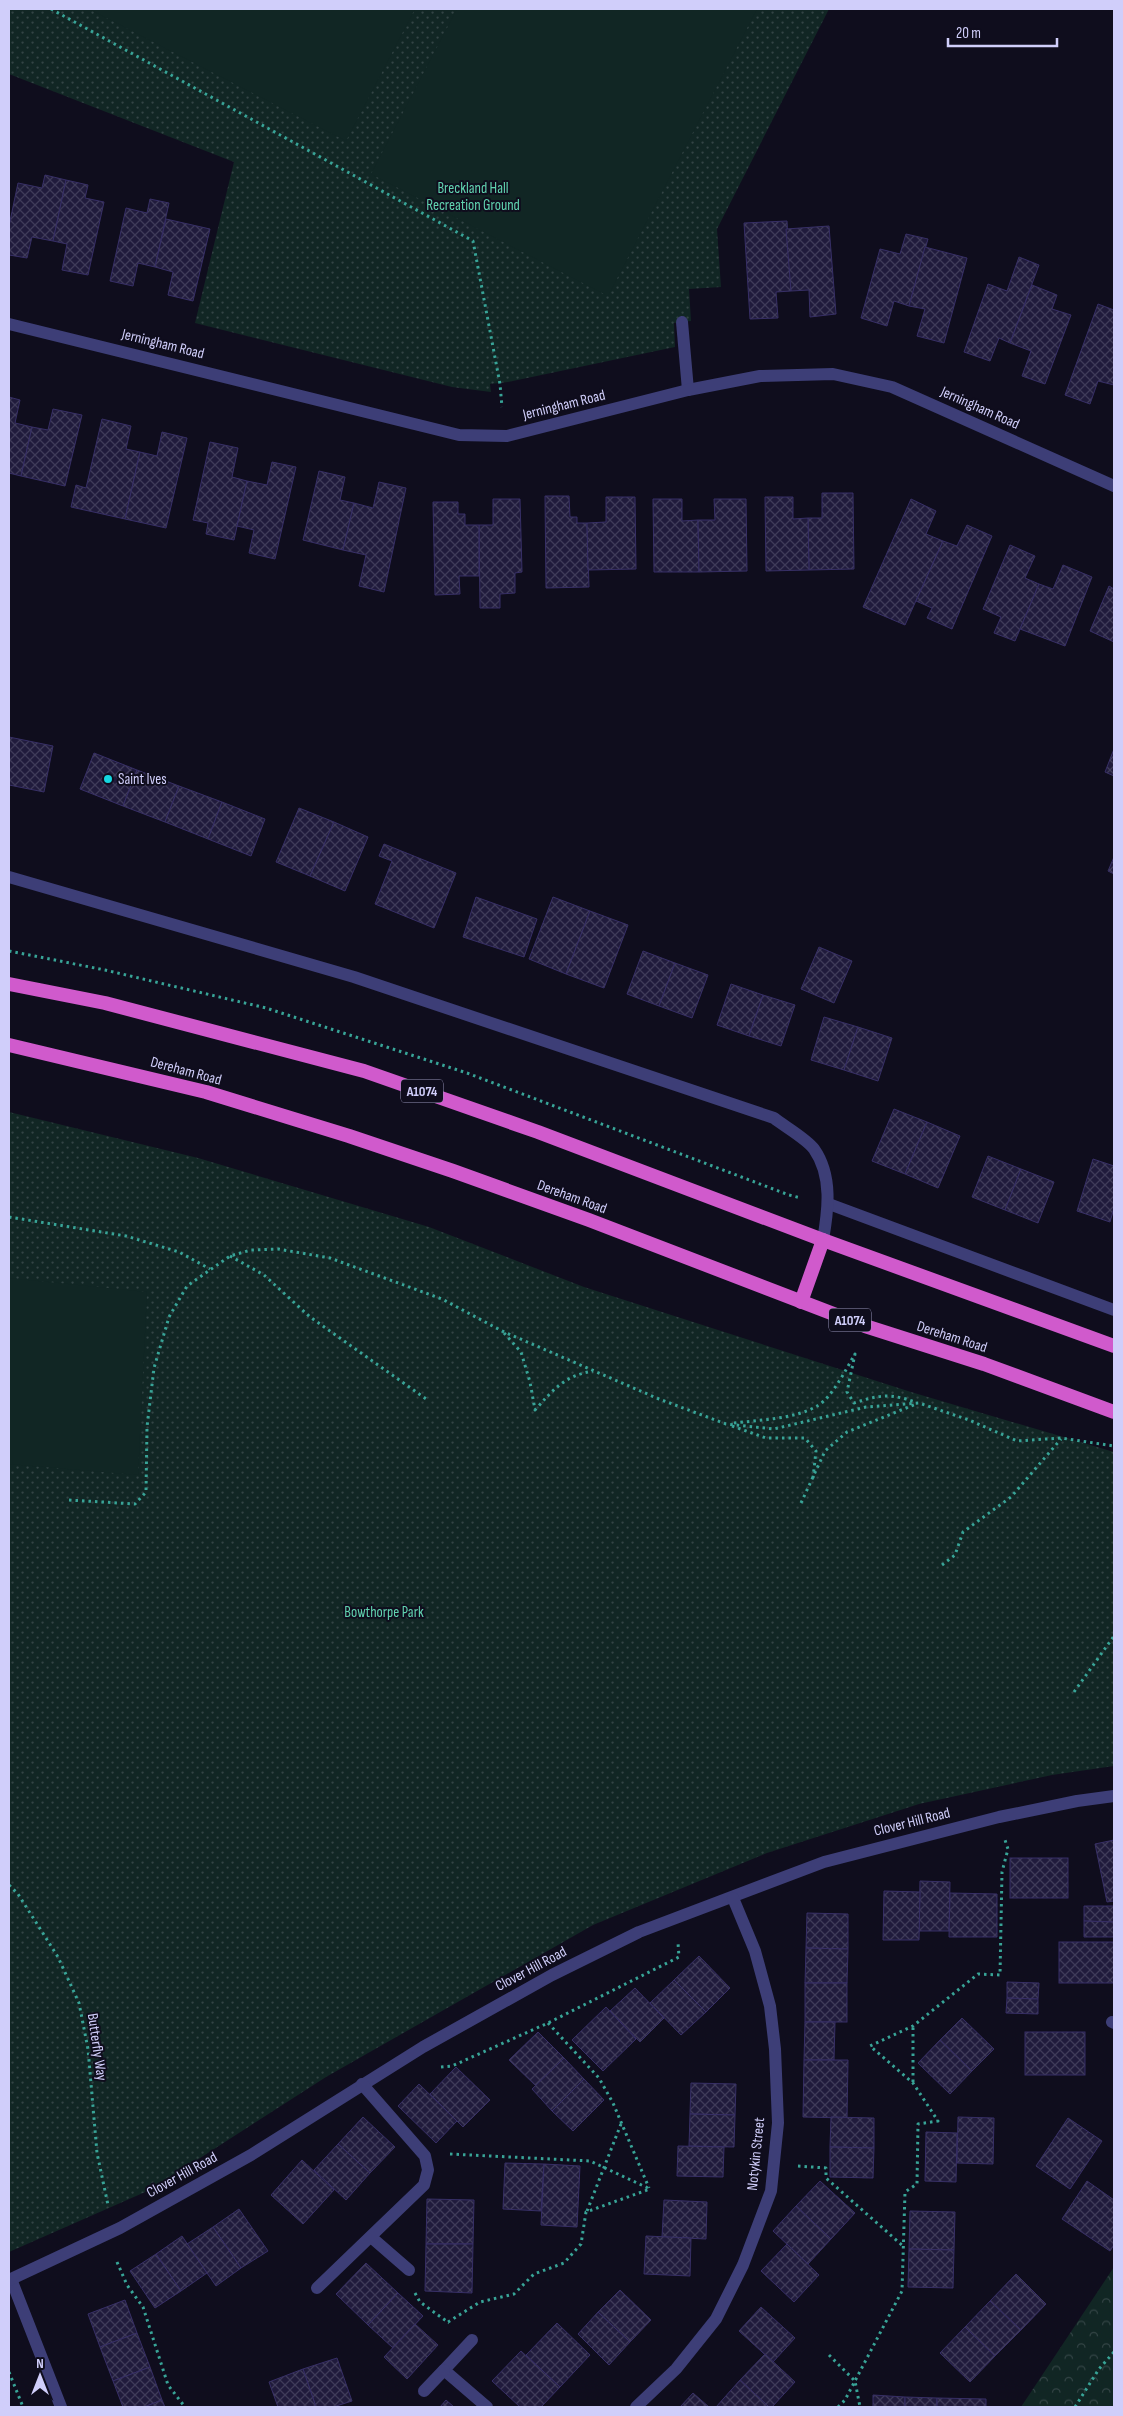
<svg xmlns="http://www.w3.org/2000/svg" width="1123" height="2416" font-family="'Sofia Sans Condensed',sans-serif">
	<defs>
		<pattern id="forest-crowns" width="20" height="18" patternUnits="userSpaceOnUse" patternTransform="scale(1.25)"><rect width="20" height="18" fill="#112624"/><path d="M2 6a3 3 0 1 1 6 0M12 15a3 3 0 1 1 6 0" fill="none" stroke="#334445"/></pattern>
		<pattern id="park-dots" width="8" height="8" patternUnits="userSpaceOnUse" patternTransform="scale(1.25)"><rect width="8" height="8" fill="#112624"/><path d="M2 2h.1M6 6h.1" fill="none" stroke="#334445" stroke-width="1.8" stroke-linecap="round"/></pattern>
		<pattern id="building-cross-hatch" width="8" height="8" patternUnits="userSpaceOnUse" patternTransform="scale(1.25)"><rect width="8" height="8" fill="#201b3c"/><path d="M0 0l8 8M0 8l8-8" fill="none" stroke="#3f3b59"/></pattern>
	</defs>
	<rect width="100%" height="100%" fill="#0f0d1d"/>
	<polygon fill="url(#forest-crowns)" points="1114,2267 1114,2407 1021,2407"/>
	<g fill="url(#park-dots)">
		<polygon points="9,9 829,9 717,229 721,287 689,289 691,321 674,323 675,347 508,382 490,384 491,392 452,387 195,323 234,162 9,74"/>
		<polygon points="9,1112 198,1158 429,1227 584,1287 911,1392 1114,1452 1114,1766 1052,1775 919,1804 767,1853 593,1925 326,2077 152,2189 9,2252"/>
	</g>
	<g fill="#112624">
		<polygon points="89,9 415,9 346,141"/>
		<polygon points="457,9 757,9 608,296 371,174"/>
		<polygon points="9,1278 147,1292 138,1475 9,1464"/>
	</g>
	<g fill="url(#building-cross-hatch)" stroke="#372f66">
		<polygon points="45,175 66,180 53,241 32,237 27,258 9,255 9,226 18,183 42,188"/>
		<polygon points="66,180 88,185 85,198 104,202 88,275 62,270 67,244 53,241"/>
		<polygon points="150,199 169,203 155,267 138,263 133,286 110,281 126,208 147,213"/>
		<polygon points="166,219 210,229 193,301 168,295 173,272 155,267"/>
		<polygon points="787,221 791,291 776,292 778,318 750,319 744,223"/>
		<polygon points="829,226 836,314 810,317 809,290 791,291 786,229"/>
		<polygon points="906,234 928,239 909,306 894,301 887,326 861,318 880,249 900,254"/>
		<polygon points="925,247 967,258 944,343 917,336 925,309 909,306"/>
		<polygon points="1019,257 1039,265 1010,343 999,338 990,361 964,352 988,284 1007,291"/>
		<polygon points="1032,285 1057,295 1052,309 1071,315 1045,384 1022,376 1031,351 1010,343"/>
		<polygon points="1098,304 1114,310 1114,385 1098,381 1090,404 1065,395"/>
		<polygon points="9,397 20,400 15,423 32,427 21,476 9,473"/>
		<polygon points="53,409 82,415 65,486 21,476 32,427 48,430"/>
		<polygon points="102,419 131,426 126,449 140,452 125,519 71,507 76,485 86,488"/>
		<polygon points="162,432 187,438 166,528 125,519 140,452 157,456"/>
		<polygon points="210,442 238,448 232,477 247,481 234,540 206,534 208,523 193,520"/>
		<polygon points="272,462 296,467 275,559 249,553 254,530 237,526 247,481 267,485"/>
		<polygon points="319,471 345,477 340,500 354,503 343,550 303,540"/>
		<polygon points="379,482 406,488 384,592 359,586 366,555 343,550 354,503 373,508"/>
		<polygon points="822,493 853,493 854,569 809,570 808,518 822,518"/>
		<polygon points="545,496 569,496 570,517 577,517 577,523 587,523 589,587 546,588"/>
		<polygon points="606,497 635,497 636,569 588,570 587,523 606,522"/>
		<polygon points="765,497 793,497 793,519 808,518 809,570 766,571"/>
		<polygon points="493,499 520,499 522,572 515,573 515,593 500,594 500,608 480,608 479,525 493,525"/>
		<polygon points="653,499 682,499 682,521 698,520 699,572 654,572"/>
		<polygon points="714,499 746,499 747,571 699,572 698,520 715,520"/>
		<polygon points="911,499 936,511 926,534 943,541 905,625 863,607"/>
		<polygon points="433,502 458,502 458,514 465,514 465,525 479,525 479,576 459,576 460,594 435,595"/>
		<polygon points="967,525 992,536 952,629 927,618 932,608 916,601 943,541 957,546"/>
		<polygon points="1010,545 1035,556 1025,578 1039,584 1015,641 994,633 1001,617 983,609"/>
		<polygon points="1063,565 1092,577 1065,646 1020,629 1039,584 1053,589"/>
		<polygon points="1109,586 1114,589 1114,642 1090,631"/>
		<polygon points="9,737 53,746 44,792 9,785"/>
		<polygon points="1114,749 1114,776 1105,772"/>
		<polygon points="94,753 137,770 123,806 80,789"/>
		<polygon points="137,770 179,786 165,822 123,806"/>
		<polygon points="179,786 222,802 208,839 165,822"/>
		<polygon points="222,802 265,819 251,856 208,839"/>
		<polygon points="299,808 334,822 310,876 276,862"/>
		<polygon points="334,822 368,837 345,891 310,876"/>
		<polygon points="384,844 456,873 434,928 375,904 392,861 379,856"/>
		<polygon points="1114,857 1114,874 1108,871"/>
		<polygon points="476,897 537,919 524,957 463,937"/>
		<polygon points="553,897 590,911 566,974 529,959"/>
		<polygon points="590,911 628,925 604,988 566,974"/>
		<polygon points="819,947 852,961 834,1003 801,989"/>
		<polygon points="643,951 675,963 659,1006 627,994"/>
		<polygon points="675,963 708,975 692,1018 659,1006"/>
		<polygon points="731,984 763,995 749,1036 717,1025"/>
		<polygon points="763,995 795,1005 781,1046 749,1036"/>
		<polygon points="824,1017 858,1027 844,1070 811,1060"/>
		<polygon points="858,1027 892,1038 878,1081 844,1070"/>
		<polygon points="894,1109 927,1122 905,1174 872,1161"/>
		<polygon points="927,1122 960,1136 938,1188 905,1174"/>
		<polygon points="988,1156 1021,1169 1005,1210 972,1197"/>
		<polygon points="1093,1159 1114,1166 1114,1208 1110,1222 1077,1211"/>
		<polygon points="1021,1169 1054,1182 1038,1223 1005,1210"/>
		<polygon points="1114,1840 1114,1901 1107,1902 1095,1844"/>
		<rect x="1010" y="1858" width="58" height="40"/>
		<polygon points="920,1881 950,1882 949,1931 919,1931"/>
		<polygon points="884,1891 920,1892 919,1940 883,1940"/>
		<polygon points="950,1893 997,1894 997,1937 949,1937"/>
		<polygon points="1084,1906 1114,1906 1114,1922 1084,1921"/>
		<polygon points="807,1913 848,1914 848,1949 806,1948"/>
		<polygon points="1084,1921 1114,1922 1114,1937 1084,1937"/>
		<rect x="1059" y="1942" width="55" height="41"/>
		<polygon points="806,1948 848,1949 847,1983 805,1983"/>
		<polygon points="699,1956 730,1988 706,2012 674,1980"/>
		<polygon points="674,1980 706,2012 681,2035 650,2003"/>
		<polygon points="1007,1982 1039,1983 1038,1999 1007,1998"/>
		<rect x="805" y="1983" width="42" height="39"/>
		<polygon points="635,1988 664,2018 640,2042 610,2011"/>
		<polygon points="1007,1998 1038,1999 1038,2014 1006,2013"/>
		<polygon points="606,2007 636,2039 603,2071 572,2040"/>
		<polygon points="962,2018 994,2049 972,2071 940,2040"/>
		<polygon points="805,2022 835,2022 834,2060 804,2060"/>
		<polygon points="538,2032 564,2058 536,2086 509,2060"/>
		<rect x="1025" y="2032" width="60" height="43"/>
		<polygon points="940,2040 972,2071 950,2094 918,2063"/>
		<polygon points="564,2058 584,2079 552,2111 532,2089"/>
		<polygon points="804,2060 848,2060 847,2118 803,2117"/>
		<polygon points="456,2067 490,2100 463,2127 430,2094"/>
		<polygon points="584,2079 604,2100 573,2131 552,2111"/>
		<polygon points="691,2083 736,2084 735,2115 690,2114"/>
		<polygon points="419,2084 457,2121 436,2143 398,2106"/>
		<polygon points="690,2114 735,2115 734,2147 689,2146"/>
		<polygon points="363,2117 395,2147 370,2173 338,2144"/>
		<polygon points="831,2117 874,2118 874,2148 830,2147"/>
		<polygon points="958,2117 994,2118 993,2164 957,2163"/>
		<polygon points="1068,2118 1102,2141 1070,2189 1036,2166"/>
		<polygon points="926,2132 957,2133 956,2182 925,2181"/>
		<polygon points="338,2144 370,2173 346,2200 314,2170"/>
		<polygon points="678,2146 724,2147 723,2177 677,2176"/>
		<polygon points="830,2147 874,2148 873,2178 830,2177"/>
		<polygon points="302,2160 334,2190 303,2224 271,2195"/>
		<polygon points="505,2163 544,2164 541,2211 503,2209"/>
		<polygon points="544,2164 580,2166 577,2227 541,2225"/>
		<polygon points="820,2181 855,2213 831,2239 796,2206"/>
		<polygon points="1087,2181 1114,2200 1114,2245 1110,2251 1062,2219"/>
		<polygon points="427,2199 474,2200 473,2244 426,2244"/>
		<polygon points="664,2200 707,2202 706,2239 662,2237"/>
		<polygon points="796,2206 831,2239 808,2264 773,2231"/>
		<polygon points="239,2209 268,2251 241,2268 213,2227"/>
		<polygon points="910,2211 955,2212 954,2250 909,2249"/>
		<polygon points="213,2227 241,2268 216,2286 187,2244"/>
		<polygon points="182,2236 207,2273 181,2291 156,2254"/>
		<polygon points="646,2236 691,2238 690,2276 644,2274"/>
		<polygon points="426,2244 473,2244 472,2293 425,2291"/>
		<polygon points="787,2244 819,2275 794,2302 761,2271"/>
		<polygon points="909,2249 954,2250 953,2288 908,2287"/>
		<polygon points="156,2254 181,2291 155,2308 130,2271"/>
		<polygon points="366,2263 398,2293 368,2325 336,2294"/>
		<polygon points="1016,2274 1046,2304 1021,2330 990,2301"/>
		<polygon points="620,2290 651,2320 630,2342 598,2312"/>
		<polygon points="398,2293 423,2316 393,2348 368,2325"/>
		<polygon points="125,2300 137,2333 100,2347 88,2314"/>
		<polygon points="990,2301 1021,2330 995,2356 965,2327"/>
		<polygon points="761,2307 795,2338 773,2362 739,2331"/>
		<polygon points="598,2312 630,2342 609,2365 578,2334"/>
		<polygon points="557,2323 590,2355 560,2387 526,2355"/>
		<polygon points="415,2324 438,2345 407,2379 384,2357"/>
		<polygon points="965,2327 995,2356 970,2382 940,2353"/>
		<polygon points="137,2333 150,2367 113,2381 100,2347"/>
		<polygon points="521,2351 560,2387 541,2407 520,2407 492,2381"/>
		<polygon points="765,2354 795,2382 772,2407 769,2407 740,2380"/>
		<polygon points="337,2358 352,2401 333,2407 316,2407 303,2369"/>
		<polygon points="150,2367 162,2400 144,2407 123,2407 113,2381"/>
		<polygon points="303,2369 316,2407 278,2407 269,2382"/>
		<polygon points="740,2380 769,2407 716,2407"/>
		<polygon points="693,2393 709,2407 680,2407"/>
		<polygon points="873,2395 905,2397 905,2407 873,2407"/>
		<polygon points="905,2397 937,2398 937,2407 905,2407"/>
		<polygon points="937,2398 986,2399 986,2407 937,2407"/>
		<polygon points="162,2400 165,2407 144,2407"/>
		<polygon points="446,2400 454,2407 440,2407"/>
	</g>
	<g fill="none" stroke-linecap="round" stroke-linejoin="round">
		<g stroke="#38a497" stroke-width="3" stroke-dasharray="2.5 4" stroke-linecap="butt">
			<polyline points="51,9 473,241 500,384 502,407"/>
			<polyline points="9,951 105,970 266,1008 467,1073 789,1195 801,1198"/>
			<polyline points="9,1217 126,1236 179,1252 210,1269"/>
			<polyline points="230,1256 264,1275 310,1317 429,1401"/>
			<path d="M504,1333L521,1352L530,1382L535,1410C554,1389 564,1376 593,1371"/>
			<path d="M734,1423C759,1420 795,1419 817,1406C832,1398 846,1369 855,1354L847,1392L854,1403C879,1395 890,1393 915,1402"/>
			<polyline points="732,1426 766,1438 805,1438 816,1451 813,1478"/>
			<polyline points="69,1500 135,1504 146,1492 147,1427 154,1368 169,1317 187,1286 230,1256 251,1250 278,1249 330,1258 442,1299 502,1331 659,1399 726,1424 774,1429 866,1407 919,1403 969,1420 1017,1441 1061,1438 1114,1446"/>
			<polyline points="801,1503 825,1451 847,1432 916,1404"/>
			<polyline points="942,1565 955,1555 963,1532 1011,1497 1061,1439"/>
			<polyline points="1074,1692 1114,1636"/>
			<polyline points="9,1885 18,1894 58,1957 79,2003 88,2049 97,2153 108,2205"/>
			<polyline points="548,2023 599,2078 613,2103 649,2188"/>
			<polyline points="441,2067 452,2066 548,2023 679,1957 678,1943"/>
			<polyline points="913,2082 913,2026"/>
			<polyline points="450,2154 590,2161 650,2189"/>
			<polyline points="798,2166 826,2168 826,2178 903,2246"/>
			<polyline points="587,2211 621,2124"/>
			<polyline points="117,2262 127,2285 143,2307 168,2385 185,2407"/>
			<polyline points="415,2293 420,2302 449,2323"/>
			<polyline points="448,2322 480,2302 514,2294 534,2274 564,2263 581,2244 586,2212 650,2189"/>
			<polyline points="829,2355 855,2381 860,2407"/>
			<polyline points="9,2372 23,2407"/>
			<polyline points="838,2407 845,2400 902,2291 905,2192 917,2184 918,2124 938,2121 913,2083 870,2046 913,2026 978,1974 1000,1975 1002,1872 1008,1849 1005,1840"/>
			<polyline points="1075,2407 1099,2369 1114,2352"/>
		</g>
		<g stroke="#3d3e77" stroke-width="12">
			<polyline points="682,322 688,390"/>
			<polyline points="829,1204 1114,1310"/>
		</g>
		<g stroke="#3d3e77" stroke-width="12">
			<polyline points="9,324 459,435 507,436 688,390 760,376 833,374 892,387 1114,486"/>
			<path d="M9,877L354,977L774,1118C784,1126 807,1139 814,1149C833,1176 828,1211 823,1240"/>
			<polyline points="1112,2022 1114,2023"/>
			<polyline points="371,2237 409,2270"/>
			<polyline points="11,2279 61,2407"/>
			<polyline points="9,2280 120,2228 251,2155 423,2047 552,1975 639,1932 824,1862 999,1817 1077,1801 1114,1796"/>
			<polyline points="317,2288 424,2185 428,2170 425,2156 362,2084"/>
			<polyline points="472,2340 444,2370 487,2407"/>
			<polyline points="424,2391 444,2370"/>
			<polyline points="636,2407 676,2369 716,2319 743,2265 771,2191 778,2123 775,2049 770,2006 755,1951 733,1898"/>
		</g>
		<g stroke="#d05acc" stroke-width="14">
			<polyline points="9,984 105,1003 364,1071 538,1132 823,1240 1114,1346"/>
			<polyline points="9,1045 206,1092 349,1136 453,1171 589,1220 865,1326 984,1364 1114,1412"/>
			<polyline points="801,1302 823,1240"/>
		</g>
	</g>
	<circle fill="#15d7e0" stroke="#0f0d1d" stroke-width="2" cx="108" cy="779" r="5"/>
	<g text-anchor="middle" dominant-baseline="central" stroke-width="4" stroke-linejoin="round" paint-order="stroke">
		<g fill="#0f0d1d" stroke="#9694b8" stroke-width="1">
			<rect x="401" y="1079.5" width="42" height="23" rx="4"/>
			<rect x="829" y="1308.5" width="42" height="23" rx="4"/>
		</g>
		<g font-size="14" font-weight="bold" fill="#d0cefa">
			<text x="422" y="1091">A1074</text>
			<text x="850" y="1320">A1074</text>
		</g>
		<g font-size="15" fill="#61d3b0" stroke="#0f0d1d">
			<text x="473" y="188">Breckland Hall<tspan x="473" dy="17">Recreation Ground</tspan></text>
			<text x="384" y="1612">Bowthorpe Park</text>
		</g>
		<g font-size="15" fill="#d0cefa" stroke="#0f0d1d">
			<text transform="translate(163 344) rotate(14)">Jerningham Road</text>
			<text transform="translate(564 405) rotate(-14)">Jerningham Road</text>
			<text transform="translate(980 408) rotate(24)">Jerningham Road</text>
			<text transform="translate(186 1071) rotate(15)">Dereham Road</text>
			<text transform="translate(572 1197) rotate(20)">Dereham Road</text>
			<text transform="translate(952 1337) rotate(18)">Dereham Road</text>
			<text transform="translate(912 1822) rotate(-14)">Clover Hill Road</text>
			<text transform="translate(531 1969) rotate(-28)">Clover Hill Road</text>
			<text transform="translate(97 2047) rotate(82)">Butterfly Way</text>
			<text transform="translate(756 2154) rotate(-84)">Notykin Street</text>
			<text transform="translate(182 2175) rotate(-29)">Clover Hill Road</text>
		</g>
		<g font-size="15" fill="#d0cefa" stroke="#0f0d1d" text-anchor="start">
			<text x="118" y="779">Saint Ives</text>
		</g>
	</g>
	<rect width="1123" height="2416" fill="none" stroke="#d0cefa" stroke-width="20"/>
	<g transform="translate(40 2376)" stroke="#0f0d1d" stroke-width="4" paint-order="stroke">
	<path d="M0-4L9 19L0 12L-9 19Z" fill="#d0cefa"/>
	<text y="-8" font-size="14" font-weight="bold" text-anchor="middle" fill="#d0cefa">N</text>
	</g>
	<path d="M948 38v8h109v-8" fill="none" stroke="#d0cefa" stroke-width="2.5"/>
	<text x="956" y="38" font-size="15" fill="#d0cefa" stroke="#0f0d1d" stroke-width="4" paint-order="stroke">20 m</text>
</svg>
